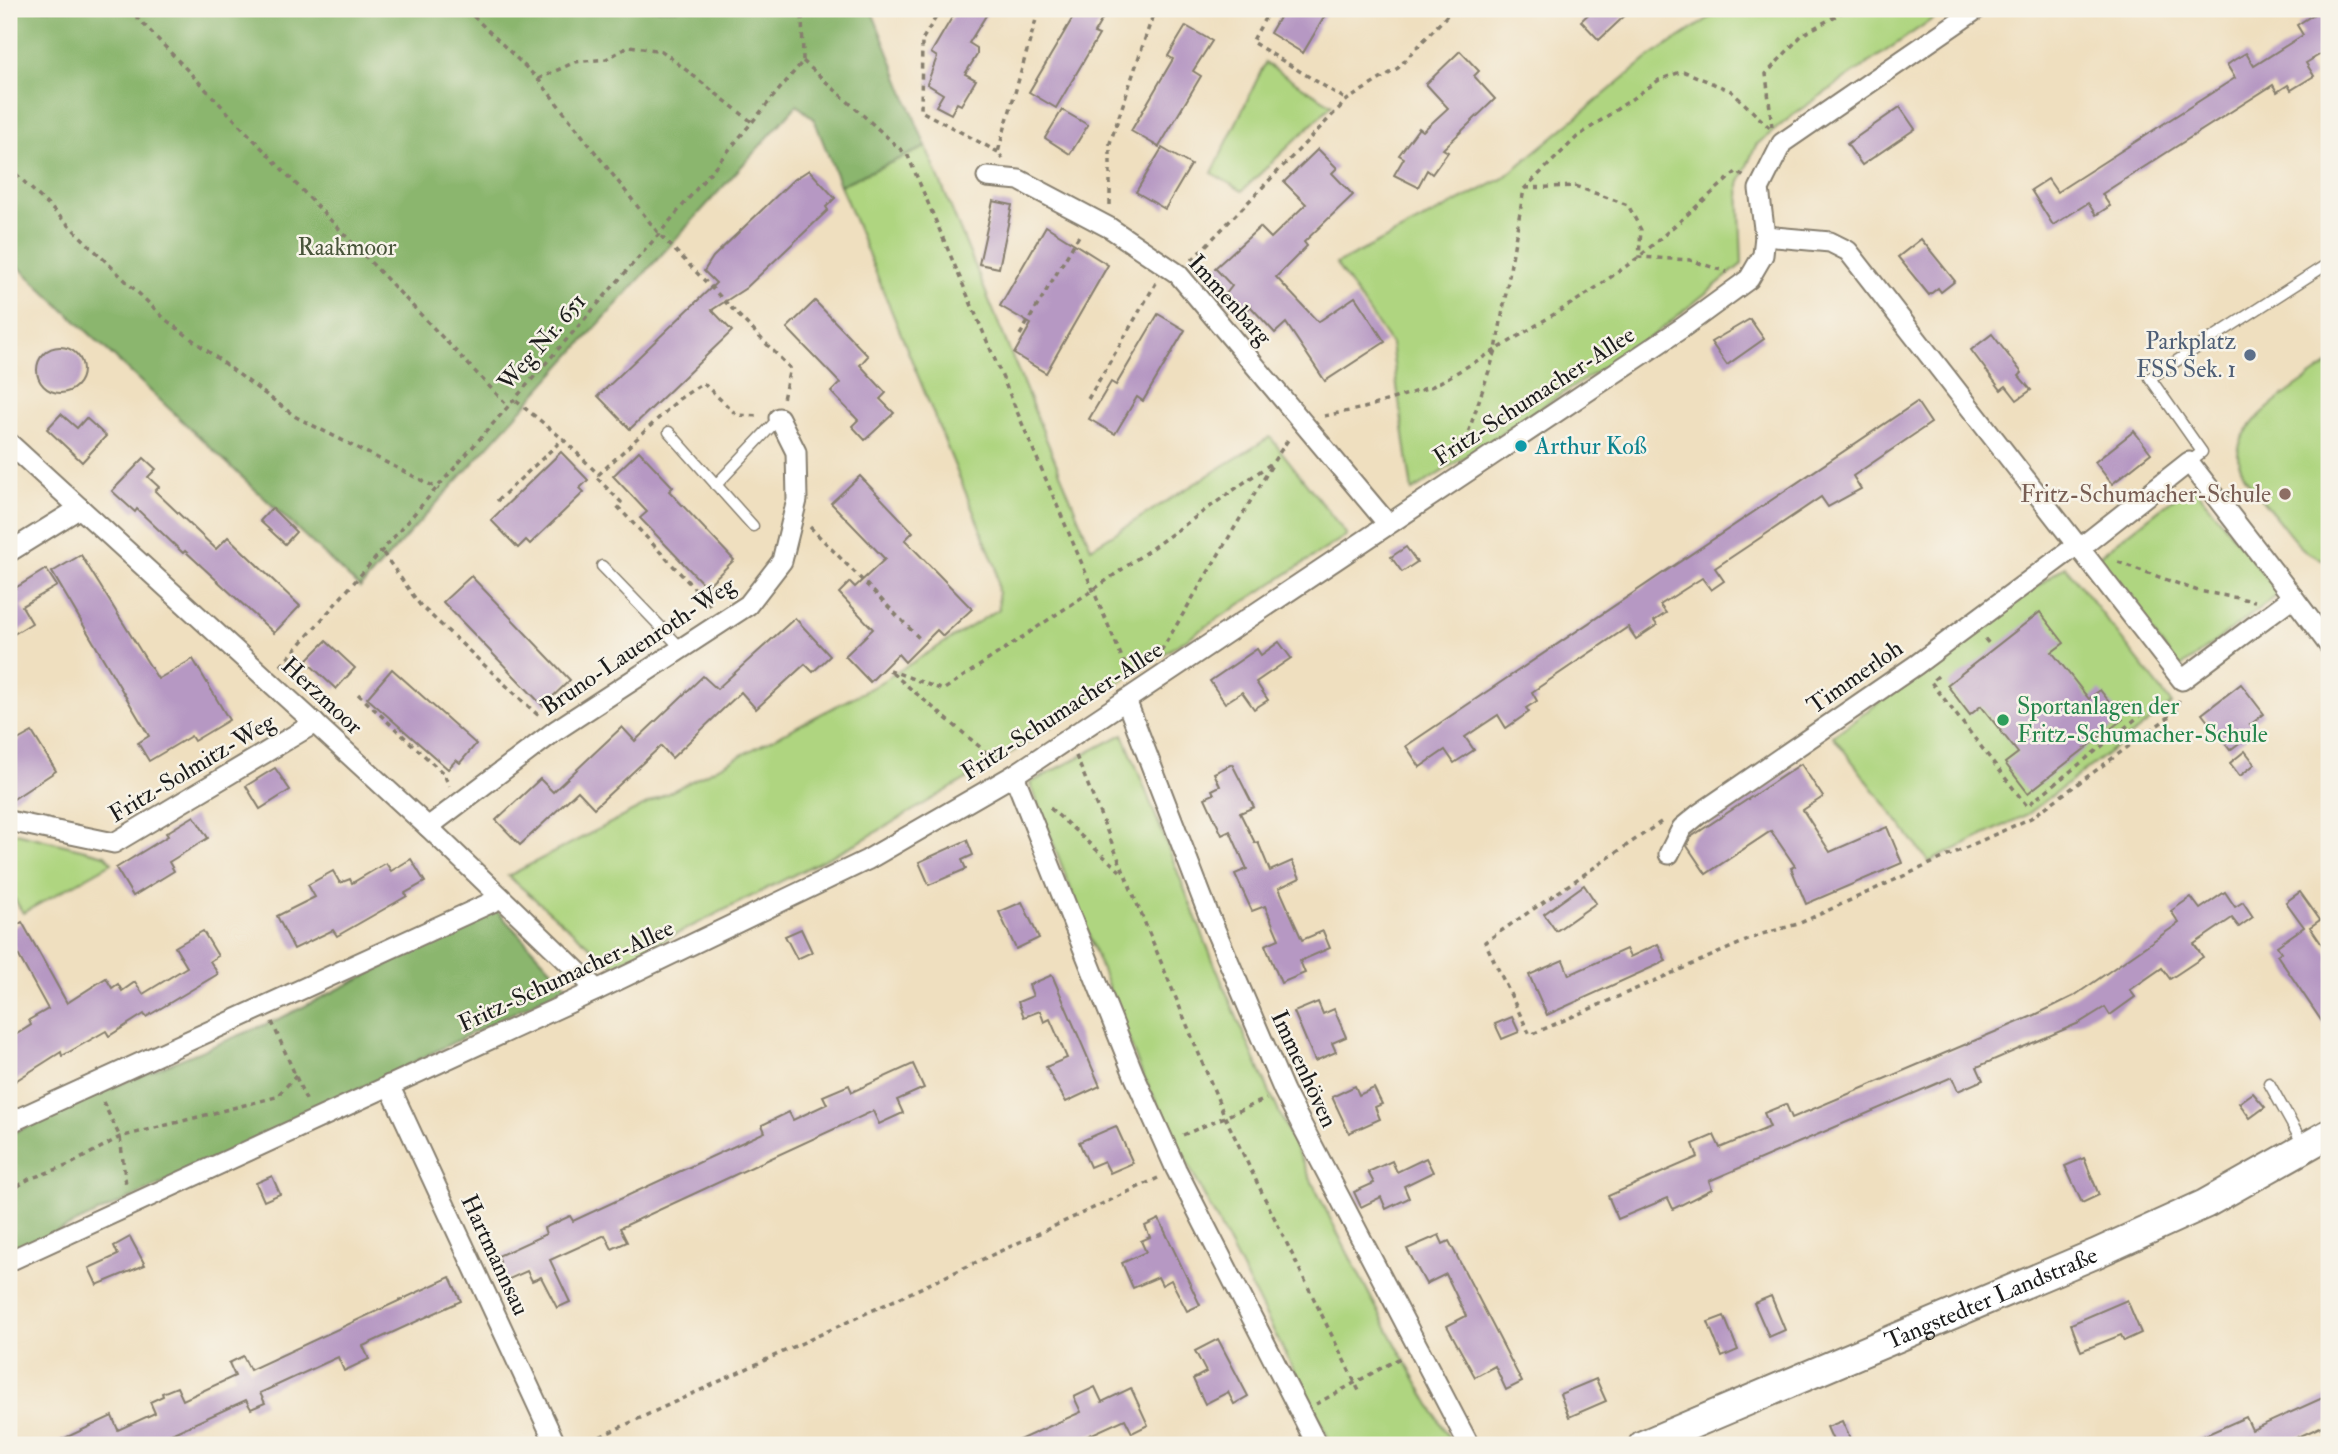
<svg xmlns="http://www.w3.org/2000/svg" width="2338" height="1454" font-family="'IM FELL Double Pica',serif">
	<rect width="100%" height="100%" fill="#f7f3e8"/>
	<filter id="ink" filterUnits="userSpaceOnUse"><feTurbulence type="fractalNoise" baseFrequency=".0143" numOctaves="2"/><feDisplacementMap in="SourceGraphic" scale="14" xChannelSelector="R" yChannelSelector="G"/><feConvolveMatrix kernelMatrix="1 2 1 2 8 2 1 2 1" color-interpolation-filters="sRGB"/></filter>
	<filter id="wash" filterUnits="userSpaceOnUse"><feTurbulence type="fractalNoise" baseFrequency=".00686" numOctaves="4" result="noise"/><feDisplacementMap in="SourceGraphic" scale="28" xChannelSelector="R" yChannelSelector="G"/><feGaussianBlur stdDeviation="1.57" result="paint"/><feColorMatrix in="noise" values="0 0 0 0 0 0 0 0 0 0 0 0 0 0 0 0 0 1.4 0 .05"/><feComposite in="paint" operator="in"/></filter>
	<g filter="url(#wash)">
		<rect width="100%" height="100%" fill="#efdfbf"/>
		<g fill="#afd580" stroke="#66784e" stroke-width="2">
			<polygon points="1723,9 1947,9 1797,112 1756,145 1739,184 1742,264 1655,334 1412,491 1391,344 1336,264 1502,179 1648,58"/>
			<polygon points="1265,63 1332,105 1242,191 1212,173"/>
			<polygon points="926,147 1091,548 1270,437 1347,535 1014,751 859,842 613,966 508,876 871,688 999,609 996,567 840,185"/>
			<path d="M2329,364V560H2328C2303,558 2290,534 2275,516C2262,500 2245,483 2239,462C2229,424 2302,384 2329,364Z"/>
			<polygon points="2192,484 2279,594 2180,668 2095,559"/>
			<polygon points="2065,566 2172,704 2028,814 1929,862 1833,736"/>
			<path d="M1123,734C1172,855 1217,978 1272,1097C1326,1216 1388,1333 1453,1445H1332L1142,1074L1030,783Z"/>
			<polygon points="12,832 105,855 112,863 23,913 9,890 9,833"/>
		</g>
		<g fill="#8bb66e" stroke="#546945" stroke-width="2">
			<polygon points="9,9 871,9 926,147 840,185 814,119 797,105 360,588 9,258"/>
			<polygon points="496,910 567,986 255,1141 9,1254 9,1135 108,1089 281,1018"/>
		</g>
		<g id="blocks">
			<g fill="#b698c3">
				<polygon points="957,9 990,9 969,43 977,48 977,55 965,74 976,80 961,105 957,103 951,114 936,106 943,94 927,84 937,57 931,53"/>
				<polygon points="1078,9 1108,9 1094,33 1099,35 1056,108 1029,92"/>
				<polygon points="1284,9 1329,9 1303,53 1270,33"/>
				<polygon points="1594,9 1632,9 1599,40 1581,21"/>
				<polygon points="2319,11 2329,28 2329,49 2306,63 2314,76 2291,90 2288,85 2277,92 2273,85 2119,183 2102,194 2110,206 2096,215 2088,203 2053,225 2031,190 2048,179 2057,192 2235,78 2227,65 2234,60 2246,53 2254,66 2303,35 2297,25"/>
				<polygon points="1186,26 1212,41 1193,71 1201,76 1159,147 1131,131 1173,59 1168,56"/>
				<polygon points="1460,51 1479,71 1474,76 1495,99 1443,149 1448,152 1432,174 1427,170 1418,187 1394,175 1404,158 1399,155 1419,128 1423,131 1448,108 1426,84"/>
				<polygon points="1900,107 1915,129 1862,165 1847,144"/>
				<polygon points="1062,110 1088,125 1070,154 1045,138"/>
				<polygon points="1162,148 1191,165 1165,209 1136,192"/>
				<polygon points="1318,149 1337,168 1332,173 1353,195 1304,242 1307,246 1276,277 1318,322 1355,297 1385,342 1325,381 1286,323 1275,333 1250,306 1245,315 1222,299 1232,286 1215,268 1260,227 1271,238 1306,204 1284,182"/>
				<polygon points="809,170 835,198 826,207 828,210 746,288 712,310 732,331 630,429 598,396 716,283 704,271 713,257 792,181"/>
				<polygon points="993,201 1012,205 999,268 979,264"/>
				<polygon points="1046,226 1108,265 1046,373 1014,354 1031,324 1000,306"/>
				<polygon points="1921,239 1955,281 1941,292 1938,288 1929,295 1898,257"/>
				<polygon points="815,301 868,356 860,365 886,393 880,399 894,413 865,440 852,426 858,420 831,392 840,383 787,328"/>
				<polygon points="1158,314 1185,330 1143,401 1137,397 1115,434 1089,419 1111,382 1116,385"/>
				<polygon points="1750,319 1764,339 1727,365 1711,342"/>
				<polygon points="1992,334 2022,373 2019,376 2031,390 2017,400 2006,386 2001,390 1971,350"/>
				<circle cx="60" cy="370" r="23"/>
				<polygon points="1917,402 1931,423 1853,476 1861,489 1828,507 1821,497 1766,534 1715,568 1724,581 1711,590 1702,578 1660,605 1666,613 1654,621 1657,625 1636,639 1628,627 1532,692 1537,701 1526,708 1529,712 1506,728 1498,715 1465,737 1474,750 1454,763 1445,750 1420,767 1406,746"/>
				<polygon points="61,414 77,428 86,418 106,436 82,462 47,429"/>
				<polygon points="2134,431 2151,453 2112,484 2095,462"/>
				<polygon points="639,451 673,487 669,491 734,560 706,587 640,518 647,512 613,476"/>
				<polygon points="561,452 588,480 580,488 584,492 530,544 526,540 518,548 491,520"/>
				<polygon points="144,458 156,469 148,477 159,487 155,491 216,549 228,537 300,606 274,633 185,551 183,553 137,509 135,512 112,491"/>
				<polygon points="860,476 913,532 905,540 972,609 943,636 937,630 905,662 898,654 870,682 845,656 873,629 839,593 850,582 855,587 885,559 831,503"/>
				<polygon points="272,508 296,532 285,544 260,521"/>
				<polygon points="1406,547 1417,562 1402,572 1391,557"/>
				<polygon points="81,555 158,679 193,659 229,720 194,741 191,736 149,761 138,743 149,736 52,572"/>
				<polygon points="46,569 57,586 22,606 32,623 9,637 9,584 12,590"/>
				<polygon points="471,576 570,680 543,706 443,602"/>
				<polygon points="2040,612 2064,643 2052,652 2089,699 2100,690 2123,719 2028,793 2005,763 2018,753 1981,706 1970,715 1947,685"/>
				<polygon points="795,618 830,656 813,672 805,664 756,709 741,692 672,758 661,746 594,808 578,791 520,845 496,820 540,779 553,792 622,727 635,741 703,676 717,689"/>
				<polygon points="326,641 355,668 336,689 306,661"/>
				<polygon points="1279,642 1291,658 1256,682 1268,700 1254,709 1242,692 1225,703 1210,681 1257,649 1261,655"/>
				<polygon points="392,669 476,744 460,763 456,760 448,769 367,698"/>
				<polygon points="2241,684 2264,714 2250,725 2255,731 2230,750 2202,714"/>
				<polygon points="32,732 56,771 9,802 9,745"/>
				<polygon points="2245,751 2255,764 2240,776 2230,763"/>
				<polygon points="1232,764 1254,807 1240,813 1255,843 1258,842 1270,871 1292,861 1300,878 1279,888 1302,940 1323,931 1330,948 1300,961 1305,973 1281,983 1265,945 1279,939 1265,906 1252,911 1235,874 1247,869 1230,831 1222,835 1205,798 1214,794 1212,790 1220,786 1214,773"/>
				<polygon points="1801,764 1823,797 1803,810 1830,852 1887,827 1902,863 1806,904 1791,868 1795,866 1771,831 1706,874 1687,846 1691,837"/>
				<polygon points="275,768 290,790 260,809 246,786"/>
				<polygon points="194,816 208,838 169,862 174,871 133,896 116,868 168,836 166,833"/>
				<polygon points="967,840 973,855 962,860 966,869 929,885 919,862"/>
				<polygon points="411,859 425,882 405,893 407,896 337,936 333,930 294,949 277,916 315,897 308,885 333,871 340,883 350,879 352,883 386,863 391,871"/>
				<polygon points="1584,885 1596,903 1556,931 1544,914"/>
				<polygon points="2225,892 2235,907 2243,902 2253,917 2239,927 2232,918 2194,944 2203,957 2170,979 2162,968 2130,990 2135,997 2110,1015 2105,1007 2079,1023 1977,1067 1983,1080 1958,1091 1952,1077 1709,1181 1712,1189 1673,1209 1668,1198 1618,1219 1608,1196 1698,1157 1693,1144 1714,1135 1720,1148 1770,1127 1764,1113 1786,1104 1792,1118 2035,1015 2074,996 2179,923 2171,911 2191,897 2200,909"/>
				<polygon points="2300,892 2320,920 2310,927 2329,955 2329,1032 2277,955 2281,952 2277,946 2304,927 2286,902"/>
				<polygon points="1022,902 1039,938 1016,949 999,912"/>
				<polygon points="22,922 67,1003 106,978 112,988 118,984 122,991 135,982 143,994 187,967 175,947 203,931 218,956 210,961 218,974 146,1017 144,1014 109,1036 106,1031 62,1056 61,1052 9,1085 9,1039 31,1025 29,1020 48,1009 9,938 9,929"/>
				<polygon points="801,929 812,952 797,959 785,936"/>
				<polygon points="1658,944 1666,961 1547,1015 1529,975 1563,960 1569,975 1626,949 1630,957"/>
				<polygon points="1052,975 1100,1086 1066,1102 1046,1067 1067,1058 1050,1019 1044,1022 1040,1011 1024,1017 1018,1002 1033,996 1029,985"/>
				<polygon points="1318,1002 1323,1014 1334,1009 1346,1037 1332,1043 1336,1052 1315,1061 1294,1012"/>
				<polygon points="1512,1017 1519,1032 1502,1039 1495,1024"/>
				<polygon points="913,1064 924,1088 897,1100 903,1113 879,1124 873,1111 620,1228 627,1242 612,1249 605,1235 550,1260 570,1302 557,1308 541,1277 532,1281 527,1271 500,1283 492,1266 500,1262 498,1256 546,1234 544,1228 570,1216 573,1221 765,1132 762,1125 789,1112 793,1120 827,1104 823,1096 849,1085 852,1092"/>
				<polygon points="1355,1086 1359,1095 1374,1088 1382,1104 1375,1107 1380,1119 1349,1133 1332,1097"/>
				<polygon points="2253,1093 2265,1107 2250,1118 2239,1103"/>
				<polygon points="1116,1126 1133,1163 1110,1173 1104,1161 1090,1167 1079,1142"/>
				<polygon points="1426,1158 1433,1172 1404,1186 1409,1198 1386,1209 1381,1197 1361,1207 1354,1192 1374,1183 1368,1172 1392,1161 1397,1172"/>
				<polygon points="2084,1158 2099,1195 2082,1203 2065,1166"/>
				<polygon points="272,1176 280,1194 264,1201 256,1183"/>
				<polygon points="1159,1219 1200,1305 1187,1311 1171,1280 1162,1285 1158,1277 1133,1288 1122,1263 1146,1252 1141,1241 1150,1237 1145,1226"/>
				<polygon points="1439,1235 1443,1244 1449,1241 1522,1382 1506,1390 1495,1366 1475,1377 1447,1326 1466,1316 1446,1274 1426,1284 1407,1249"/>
				<polygon points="130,1237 145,1265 97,1285 89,1268 118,1255 114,1246"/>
				<polygon points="450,1277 461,1301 363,1346 369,1359 344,1371 338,1357 260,1393 265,1403 251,1409 246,1400 169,1435 174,1445 50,1445 112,1416 118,1430 155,1413 150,1402 163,1396 162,1393 177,1387 183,1400 235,1376 229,1363 243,1356 250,1370"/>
				<polygon points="1771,1296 1785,1330 1769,1337 1754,1303"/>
				<polygon points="2127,1300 2141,1333 2124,1341 2121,1335 2081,1351 2071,1324"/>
				<polygon points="1724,1316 1738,1350 1722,1357 1708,1322"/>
				<polygon points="1218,1339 1248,1396 1234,1404 1228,1392 1205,1404 1193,1379 1206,1372 1195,1351"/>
				<polygon points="1596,1379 1606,1401 1569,1417 1560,1394"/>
				<polygon points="1095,1387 1102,1402 1131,1388 1148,1425 1132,1433 1125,1419 1068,1445 1008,1445 1081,1412 1074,1397"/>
				<polygon points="2329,1395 2329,1423 2296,1438 2299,1445 2183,1445 2246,1417 2252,1430"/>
				<polygon points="1842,1421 1853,1445 1835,1445 1827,1427"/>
			</g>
		</g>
	</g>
	<g filter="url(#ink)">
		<use href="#blocks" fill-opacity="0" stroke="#867e6e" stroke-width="2"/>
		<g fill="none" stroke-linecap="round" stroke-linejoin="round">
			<defs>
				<g id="lane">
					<polyline points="669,432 753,526"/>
					<polyline points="2189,462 2202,452 2150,378 2329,263"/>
					<polyline points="716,485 779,418"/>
					<polyline points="602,566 681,648"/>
					<polyline points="2269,1083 2303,1144"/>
				</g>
				<g id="street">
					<polyline points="987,177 1019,180 1110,228 1178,274 1387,523"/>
					<polyline points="1765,236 1830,242 1848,251 2182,680 2293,597 2329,645"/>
					<polyline points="9,443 428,827 597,990"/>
					<polyline points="2080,548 2189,462 2293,597"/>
					<polyline points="9,552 80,508"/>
					<polyline points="1126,700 1208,913 1284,1091 1469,1445"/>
					<polyline points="1014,775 1134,1075 1176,1169 1317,1445"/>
					<polyline points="9,821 114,843 315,723"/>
					<polyline points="428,827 555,731 748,605 782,561 797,500 796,452 779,418"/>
					<polyline points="1669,854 1682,828 1699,814 1916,665 2077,545"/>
					<polyline points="389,1085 556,1445"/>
					<polyline points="9,1123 501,898"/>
					<polyline points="9,1261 597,990 867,860 1014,775 1682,328 1749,279 1763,255 1765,236 1759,189 1782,143 1977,9"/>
				</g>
				<g id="secondary">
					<path id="s1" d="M1643,1445L2095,1254L2205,1204L2329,1134"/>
				</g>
			</defs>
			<use href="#lane" stroke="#867e6e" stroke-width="13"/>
			<use href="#street" stroke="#867e6e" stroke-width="23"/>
			<use href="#secondary" stroke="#867e6e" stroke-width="32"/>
			<g stroke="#867e6e" stroke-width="3.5" stroke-dasharray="5 5" stroke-linecap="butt">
				<polyline points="129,9 509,407"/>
				<polyline points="466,9 538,79 659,234 790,368 783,399"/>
				<polyline points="941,9 922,40 921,111 998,152"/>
				<polyline points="1270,9 1252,42 1347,100"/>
				<polyline points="803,61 908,156 1129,674"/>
				<polyline points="538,79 575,62 606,59 630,46 662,51 752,122"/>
				<polyline points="1772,127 1766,74 1802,35 1848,9"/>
				<polyline points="1003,159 998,152 1039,9"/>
				<polyline points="9,167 166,320 296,417 439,489"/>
				<polyline points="1525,188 1575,186 1628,205 1641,230 1639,257 1690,260 1727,272"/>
				<polyline points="1110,205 1110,143 1155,9"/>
				<polyline points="1192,260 1347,100 1398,68 1453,9"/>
				<polyline points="1020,335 1080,234"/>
				<polyline points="1088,399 1156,283"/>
				<polyline points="516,401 563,439"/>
				<polyline points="1324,416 1364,408 1433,386 1496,350 1587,294 1639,257 1737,171 1744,177"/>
				<polyline points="1462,451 1496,350 1524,189 1577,137 1659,80 1683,71 1731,91 1771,129"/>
				<polyline points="497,501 563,439 599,475"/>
				<polyline points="810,527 921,640"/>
				<polyline points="383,553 420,605 541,718"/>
				<polyline points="2118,562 2198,591 2255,601"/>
				<polyline points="710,605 617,506 621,502 596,477 679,399 703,383 737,415 759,416"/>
				<polyline points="1985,639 1991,646"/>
				<polyline points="1161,651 1272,465"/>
				<polyline points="281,666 659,234 803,61 802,9"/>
				<polyline points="889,670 943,690 1093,590 1273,462 1290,437"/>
				<polyline points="892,673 999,763"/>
				<polyline points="1938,676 1931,682 2027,806 2147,710"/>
				<polyline points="358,694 444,774 449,786"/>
				<polyline points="1076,756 1225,1117 1360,1393"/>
				<polyline points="1050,808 1120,871"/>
				<polyline points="1661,822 1485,942 1530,1035 1762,934 1798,924 2031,818 2177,711 2179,698"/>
				<polyline points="272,1022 307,1102"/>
				<polyline points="103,1102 120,1137 126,1185"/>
				<polyline points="1183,1135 1266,1099"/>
				<polyline points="9,1192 29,1179 69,1165 120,1137 276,1097 296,1076"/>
				<polyline points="1316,1404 1402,1357"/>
				<polyline points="582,1445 1158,1178"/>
			</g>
			<use href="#lane" stroke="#fff" stroke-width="10"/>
			<use href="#street" stroke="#fff" stroke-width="19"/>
			<use href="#secondary" stroke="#fff" stroke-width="28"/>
		</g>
	</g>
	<circle fill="#5c6f8a" stroke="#f7f3e8" stroke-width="2.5" cx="2250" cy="355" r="7"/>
	<circle fill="#0f9aa8" stroke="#f7f3e8" stroke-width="2.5" cx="1521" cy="446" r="7"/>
	<circle fill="#8d6e63" stroke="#f7f3e8" stroke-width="2.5" cx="2285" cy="494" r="7"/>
	<circle fill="#2e9e5b" stroke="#f7f3e8" stroke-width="2.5" cx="2003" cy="720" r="7"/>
	<g text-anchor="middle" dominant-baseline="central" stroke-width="5" stroke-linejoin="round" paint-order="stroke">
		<g font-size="24" fill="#48543a" stroke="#f7f3e8">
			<text x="347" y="247">Raakmoor</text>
		</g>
		<g font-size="24" fill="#1c1c1c" stroke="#f7f3e8">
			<text transform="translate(1230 300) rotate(48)">Immenbarg</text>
			<text transform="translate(542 342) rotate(-49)">Weg Nr. 651</text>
			<text transform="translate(1534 396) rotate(-33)">Fritz-Schumacher-Allee</text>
			<text transform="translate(638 646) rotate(-34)">Bruno-Lauenroth-Weg</text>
			<text transform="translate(1855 677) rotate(-35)">Timmerloh</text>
			<text transform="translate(322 696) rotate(43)">Herzmoor</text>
			<text transform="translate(1062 711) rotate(-33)">Fritz-Schumacher-Allee</text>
			<text transform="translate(192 768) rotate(-31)">Fritz-Solmitz-Weg</text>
			<text transform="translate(566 976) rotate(-25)">Fritz-Schumacher-Allee</text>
			<text transform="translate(1304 1069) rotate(65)">Immenhöven</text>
			<text transform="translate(495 1255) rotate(65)">Hartmannsau</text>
			<text stroke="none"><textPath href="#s1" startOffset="378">Tangstedter Landstraße</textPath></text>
		</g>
		<g font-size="24" fill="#4e5e75" stroke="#f7f3e8" text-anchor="end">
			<text x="2236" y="341">Parkplatz<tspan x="2236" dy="28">FSS Sek. 1</tspan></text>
		</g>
		<g font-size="24" fill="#0d838f" stroke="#f7f3e8" text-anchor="start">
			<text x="1535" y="446">Arthur Koß</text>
		</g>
		<g font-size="24" fill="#785e54" stroke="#f7f3e8" text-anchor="end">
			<text x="2271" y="494">Fritz-Schumacher-Schule</text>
		</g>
		<g font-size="24" fill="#27864d" stroke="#f7f3e8" text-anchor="start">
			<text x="2017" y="706">Sportanlagen der<tspan x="2017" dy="28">Fritz-Schumacher-Schule</tspan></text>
		</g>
	</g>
	<rect width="2338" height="1454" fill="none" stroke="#f7f3e8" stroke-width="35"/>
</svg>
